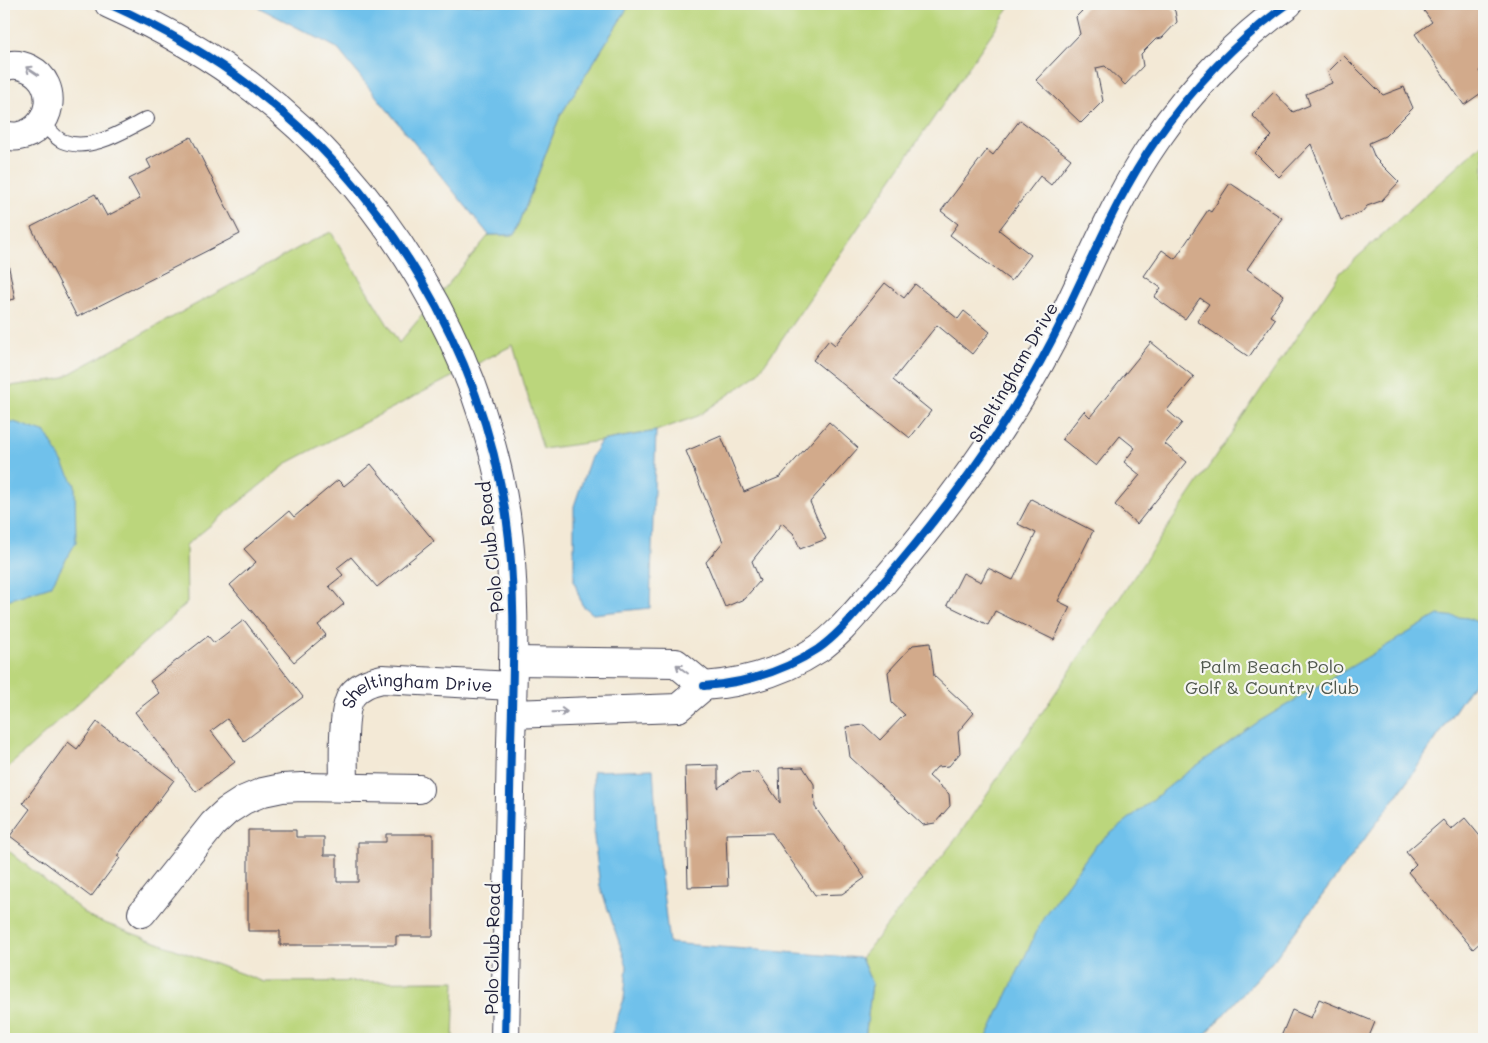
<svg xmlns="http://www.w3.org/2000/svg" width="1488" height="1043" font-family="Mali,sans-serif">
	<rect width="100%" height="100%" fill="#f6f6f2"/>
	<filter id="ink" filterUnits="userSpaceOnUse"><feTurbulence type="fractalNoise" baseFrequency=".02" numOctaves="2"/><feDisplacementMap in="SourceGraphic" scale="10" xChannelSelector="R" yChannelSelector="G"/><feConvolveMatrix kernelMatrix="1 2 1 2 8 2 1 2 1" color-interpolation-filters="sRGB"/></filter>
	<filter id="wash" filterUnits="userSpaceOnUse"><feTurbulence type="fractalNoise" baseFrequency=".0096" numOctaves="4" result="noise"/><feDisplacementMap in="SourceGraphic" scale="20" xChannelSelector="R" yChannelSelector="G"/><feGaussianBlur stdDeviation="1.12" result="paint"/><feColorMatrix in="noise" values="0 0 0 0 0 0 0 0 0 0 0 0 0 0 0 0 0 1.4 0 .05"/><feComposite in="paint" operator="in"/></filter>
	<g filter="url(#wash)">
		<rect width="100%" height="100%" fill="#f3e9d6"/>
		<g fill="#bbd67c" stroke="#6e7c5c">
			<polygon points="630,4 1012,4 757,375 698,416 656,431 600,441 543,449 513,345 289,462 186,545 187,603 4,771 4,387 60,379 309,242 331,232 399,343 489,235 515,235 560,116"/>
			<polygon points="1484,142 1484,667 1405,785 1273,961 1201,1039 865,1039 872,984 861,958 959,835 1340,273"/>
			<polygon points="4,847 91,918 264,982 455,981 453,1039 4,1039"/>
		</g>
		<g fill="#6fc1eb" stroke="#487293">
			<polygon points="252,4 630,4 560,116 515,235 489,235 337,48"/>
			<polygon points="4,422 14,422 46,433 75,485 76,542 51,586 4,601"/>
			<polygon points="656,431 650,608 593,614 582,605 574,581 574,506 590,459 601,441"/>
			<polygon points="1438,615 1468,618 1484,625 1484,667 1405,785 1273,961 1201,1039 986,1039 1044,916 1095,846 1182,776 1258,722"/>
			<polygon points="653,769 659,858 669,943 861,958 872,984 865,1039 610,1039 624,999 627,966 600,886 594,838 593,771"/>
		</g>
		<g id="blocks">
			<g fill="#d2aa8b">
				<polygon points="1089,4 1168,4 1175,11 1177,22 1162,38 1156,39 1141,54 1143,66 1125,85 1105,66 1096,68 1103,101 1081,123 1036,80 1080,34 1076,17"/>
				<polygon points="1428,4 1484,4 1484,67 1479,71 1484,78 1484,91 1464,105 1415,34 1432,22 1422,8"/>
				<polygon points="1344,56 1383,95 1404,87 1413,108 1385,136 1369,143 1375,158 1399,182 1381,201 1367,206 1362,212 1341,220 1311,144 1279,177 1255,153 1272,136 1252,115 1274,92 1293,112 1310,105 1306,94 1332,83 1328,72"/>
				<polygon points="1020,120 1071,159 1051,185 1040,176 999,230 1031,255 1011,281 950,235 958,224 941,211 987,150 993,155"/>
				<polygon points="191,137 240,234 77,317 31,227 95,194 107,216 140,199 129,179 151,168 147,160"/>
				<polygon points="1230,183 1282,218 1247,269 1284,295 1270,316 1275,319 1249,357 1197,321 1209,304 1200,298 1185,319 1154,297 1161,288 1144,276 1162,250 1175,259 1208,210 1211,212"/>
				<polygon points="4,242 15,299 4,301"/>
				<polygon points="885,283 904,298 915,284 958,319 964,311 990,332 972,354 937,325 893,380 931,411 910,438 813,360 829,340 835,345"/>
				<polygon points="1151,342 1194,377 1167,410 1182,423 1165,444 1187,462 1137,524 1115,505 1140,475 1124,462 1135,448 1120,436 1096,466 1062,439 1084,411 1090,417"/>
				<polygon points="829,422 858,448 810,502 826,539 800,549 794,534 782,523 752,561 760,581 744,599 725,607 706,562 723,542 686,451 721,436 744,492 780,477"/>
				<polygon points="371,464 434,541 377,587 351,557 337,568 343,575 329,586 344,604 318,625 326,635 294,662 230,585 256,562 244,549 289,511 294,517 338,480 344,486"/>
				<polygon points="1031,499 1093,531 1058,601 1070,607 1054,640 995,611 988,625 947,605 963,573 981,582 988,568 1013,580 1036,533 1018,524"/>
				<polygon points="244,620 303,697 244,741 227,719 211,731 235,762 196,792 135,712 159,693 150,681 208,636 214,643"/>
				<polygon points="930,643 934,676 974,713 958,732 960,753 949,766 937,767 929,776 949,794 950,806 935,823 923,825 850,757 846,727 864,725 880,740 903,716 905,715 892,703 888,672 913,645"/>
				<polygon points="97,722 174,780 117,856 120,858 91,897 10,836 30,809 23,803 68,742 77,749"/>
				<polygon points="718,765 718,788 739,773 758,772 780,803 779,768 803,767 814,784 815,807 865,878 842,894 815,895 772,833 726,834 728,886 688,887 685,766"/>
				<polygon points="1465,818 1484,841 1484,939 1473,949 1408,872 1416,864 1406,852 1443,820 1451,830"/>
				<polygon points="248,830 296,830 296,837 324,837 324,855 337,855 337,882 358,882 358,842 386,842 386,834 433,834 433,936 396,936 396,945 280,945 280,931 248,931"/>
				<polygon points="1319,999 1375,1022 1368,1039 1280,1039 1292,1010 1311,1018"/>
			</g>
		</g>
	</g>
	<g filter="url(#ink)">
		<use href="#blocks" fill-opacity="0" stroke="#414052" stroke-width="1"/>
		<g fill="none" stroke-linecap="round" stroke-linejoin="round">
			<defs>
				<path id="service" d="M42,122C48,128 55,138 62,141C90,153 123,131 147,119"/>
				<g id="minor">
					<path d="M109,4C160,27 210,55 254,89C387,191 481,350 506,515C517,591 513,668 511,744C509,842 507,941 505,1039"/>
					<path d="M4,67C13,63 22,65 30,69C60,84 52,131 19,136C15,137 8,136 4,135"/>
					<path d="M704,686C746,683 783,672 818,649C842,632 860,607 880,586C945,511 1005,431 1051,342C1086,275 1112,203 1156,140C1191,89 1238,39 1288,4"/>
					<polyline points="512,714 678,708 704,686 676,663 513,661"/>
					<path id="s1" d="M344,787C344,768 341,709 352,695C360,685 370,682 382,679L512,686"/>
					<polyline points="142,913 213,824 227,811 244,800 263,792 282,788 302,787 419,789"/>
				</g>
			</defs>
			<use href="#service" stroke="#414052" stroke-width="16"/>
			<use href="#minor" stroke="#414052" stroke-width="30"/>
			<use href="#service" stroke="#fff" stroke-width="14"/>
			<use href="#minor" stroke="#fff" stroke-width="28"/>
			<defs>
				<g id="cycleway">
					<path d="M109,4C160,27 210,55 254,89C387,191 481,350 506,515C517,591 513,668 511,744C509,842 507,941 505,1039"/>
					<path d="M704,686C746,683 783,672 818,649C842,632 860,607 880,586C945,511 1005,431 1051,342C1086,275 1112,203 1156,140C1191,89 1238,39 1288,4"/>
				</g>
			</defs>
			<use href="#cycleway" stroke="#f6f6f2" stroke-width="11"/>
			<use href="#cycleway" stroke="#0057b8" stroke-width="8"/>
		</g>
		<defs><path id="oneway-shaft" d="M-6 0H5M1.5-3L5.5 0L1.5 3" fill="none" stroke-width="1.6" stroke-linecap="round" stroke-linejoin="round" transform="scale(1.25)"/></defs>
		<g stroke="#9c9ca7">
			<use href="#oneway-shaft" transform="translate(32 71) rotate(-146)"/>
			<use href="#oneway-shaft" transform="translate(682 669) rotate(-143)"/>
			<use href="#oneway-shaft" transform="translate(560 712) rotate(-2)"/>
		</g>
	</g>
	<g text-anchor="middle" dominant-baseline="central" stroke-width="4.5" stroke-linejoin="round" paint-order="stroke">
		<g font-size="18" fill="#22223b" stroke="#f6f6f2">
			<text transform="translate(1013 372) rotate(-60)">Sheltingham Drive</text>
			<text transform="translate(490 547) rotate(-96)">Polo Club Road</text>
			<text stroke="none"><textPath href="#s1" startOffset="159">Sheltingham Drive</textPath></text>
			<text transform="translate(492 949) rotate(-89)">Polo Club Road</text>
		</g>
		<g font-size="18" fill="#50584e" stroke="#f6f6f2">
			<text x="1272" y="666">Palm Beach Polo<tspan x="1272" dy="21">Golf &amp; Country Club</tspan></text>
		</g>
	</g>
	<rect width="1488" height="1043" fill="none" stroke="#f6f6f2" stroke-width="20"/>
</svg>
